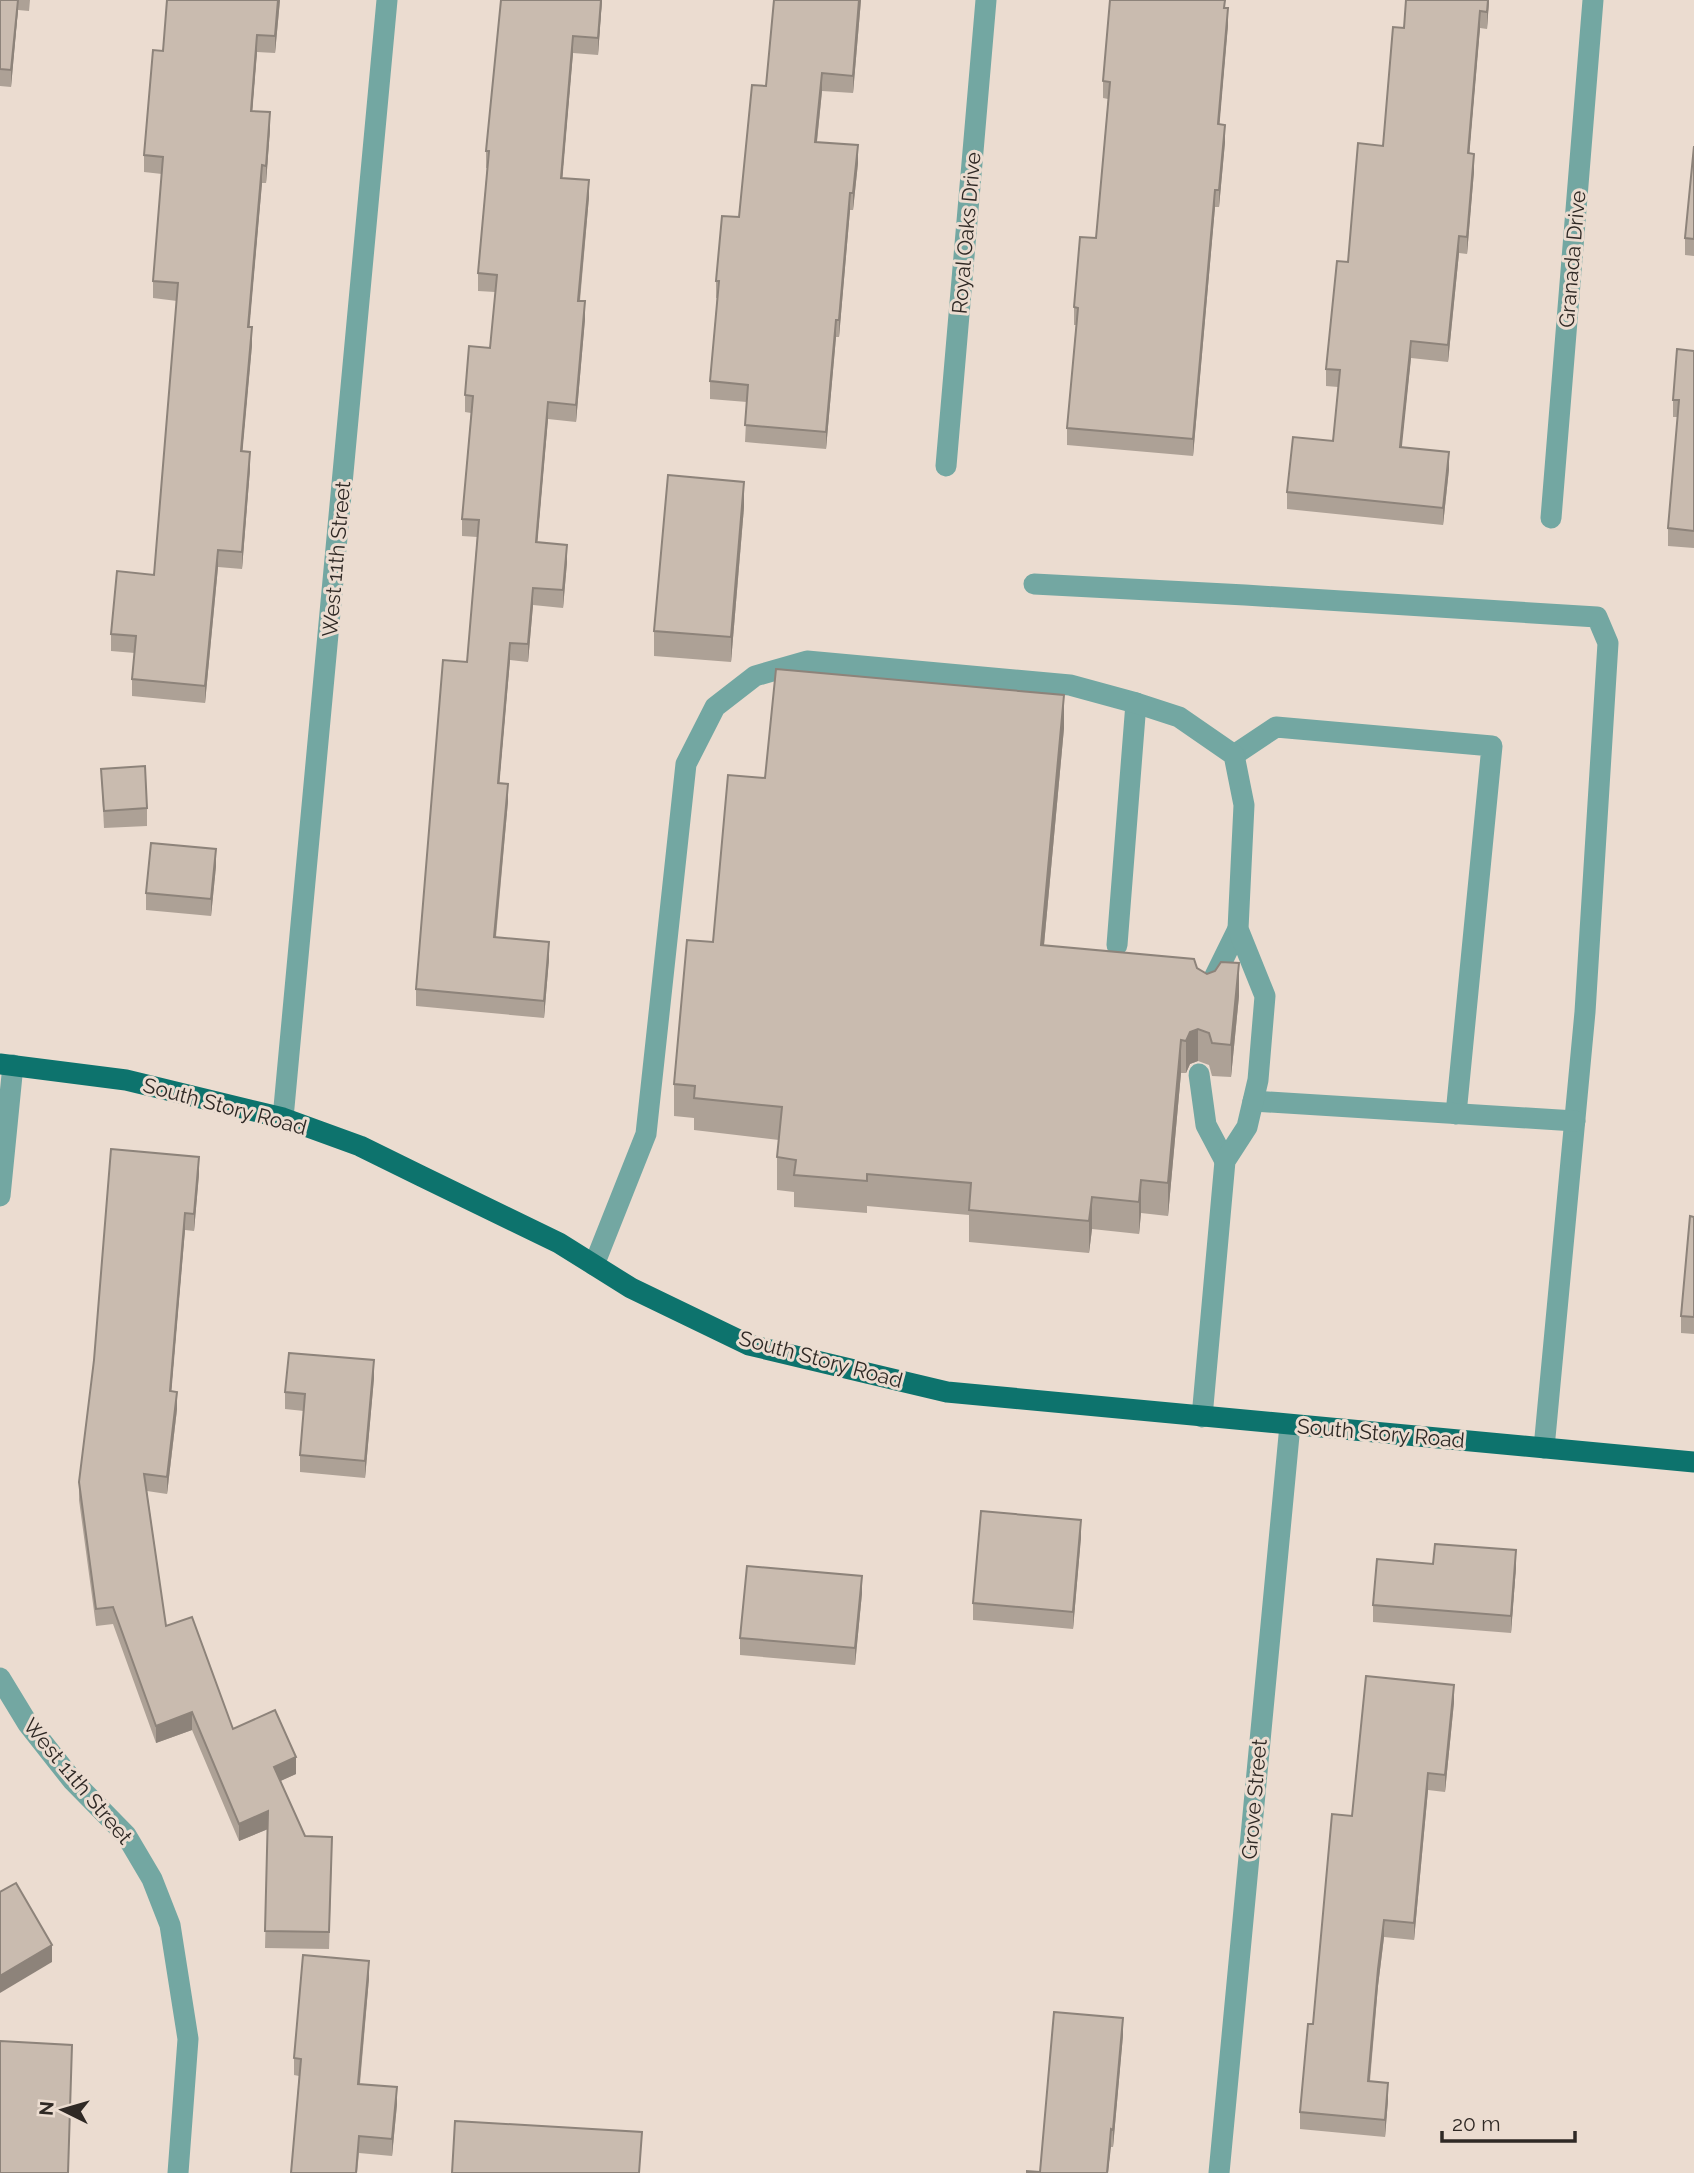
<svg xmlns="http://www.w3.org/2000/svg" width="1694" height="2173" font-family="Raleway,sans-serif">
	<rect width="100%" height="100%" fill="#ebdcd0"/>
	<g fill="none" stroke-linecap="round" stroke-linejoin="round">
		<g stroke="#73a7a2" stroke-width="21">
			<polyline points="946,466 986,0"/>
			<polyline points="1551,518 1593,0"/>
			<polyline points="1034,584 1245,595 1597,617 1608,643 1585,1012 1544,1448"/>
			<polyline points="1234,755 1276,727 1492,746 1456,1114"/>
			<polyline points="1117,945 1136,703"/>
			<polyline points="1209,988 1238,929"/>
			<polyline points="1199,1074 1206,1125 1225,1161"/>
			<polyline points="1253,1101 1575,1121"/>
			<polyline points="283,1118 387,0"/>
			<polyline points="0,1196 13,1065"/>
			<polyline points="594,1265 646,1134 686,764 715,707 755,676 807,661 1070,685 1136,703 1179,717 1234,755 1244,805 1238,929 1265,996 1258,1080 1247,1127 1225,1161 1202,1417"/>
			<polyline points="0,1678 28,1724 73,1781 126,1835 152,1879 170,1925 188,2039 178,2173"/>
			<polyline points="1219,2173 1290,1425"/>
		</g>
		<polyline stroke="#0d736d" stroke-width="21" points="0,1064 126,1080 283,1118 360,1146 421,1176 559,1243 631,1288 749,1345 947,1392 1694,1462"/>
	</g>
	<g fill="#ada196">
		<polygon points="0,0 30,0 29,11 18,10 11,87 0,86"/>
		<polygon points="167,0 280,0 275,53 257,52 252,111 270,129 266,183 262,183 249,327 252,345 242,451 250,469 242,569 218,567 205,703 132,696 132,679 135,653 111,651 111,634 154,575 177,301 153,298 153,281 162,174 144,172 144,155 163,51"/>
		<polygon points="501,0 602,0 598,55 573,53 562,178 589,197 580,301 585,319 576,422 548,419 537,542 567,562 563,608 533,605 528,662 510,660 499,783 508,801 496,937 549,959 544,1018 416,1006 416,989 467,662 477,537 462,536 462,519 471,413 465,412 465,395 490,348 495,292 478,291 478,273 487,168 486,168 486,151"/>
		<polygon points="774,0 861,0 853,93 822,91 817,142 858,163 853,210 850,210 839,337 836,337 826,449 745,442 747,402 710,399 710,381 717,298 716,298 716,281 739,217 766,86"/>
		<polygon points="1489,0 1487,29 1480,28 1469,153 1474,171 1467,254 1459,253 1448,362 1411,358 1401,448 1449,469 1443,525 1287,509 1287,492 1333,441 1338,387 1326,386 1326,369 1348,262 1383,146 1404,28"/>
		<polygon points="1226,8 1228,25 1219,124 1225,142 1219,207 1215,207 1193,456 1067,445 1067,428 1076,325 1074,325 1074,307 1096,238 1108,99 1103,98 1103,81"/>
		<polygon points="1694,146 1694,256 1685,255 1685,238"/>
		<polygon points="1694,351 1694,548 1668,546 1668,528 1678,417 1673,417 1673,400"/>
		<polygon points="744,507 731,662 654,656 654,631"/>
		<polygon points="1064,728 1044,945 1197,968 1239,996 1231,1077 1212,1076 1209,1065 1198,1061 1190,1064 1186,1073 1181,1073 1168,1216 1141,1213 1139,1234 1092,1229 1089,1253 969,1242 969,1215 867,1206 867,1213 794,1207 794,1192 777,1190 777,1157 779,1140 694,1130 694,1118 674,1116 674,1084 713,942 765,778"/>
		<polygon points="101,769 147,808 147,826 104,828"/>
		<polygon points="216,866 211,916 146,910 146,893"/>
		<polygon points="199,1174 194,1231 185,1230 171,1391 177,1409 167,1494 147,1491 166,1626 233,1729 296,1774 280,1781 305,1836 332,1854 329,1949 265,1948 268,1829 239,1841 192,1730 156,1743 113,1624 96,1626 79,1500 79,1482"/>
		<polygon points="1694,1217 1694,1334 1681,1333 1681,1316"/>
		<polygon points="374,1378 365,1478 300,1472 300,1455 304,1411 285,1409 285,1392"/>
		<polygon points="1081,1537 1073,1629 973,1620 973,1603"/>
		<polygon points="1433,1564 1516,1567 1511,1633 1373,1622 1373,1605"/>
		<polygon points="862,1593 855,1665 740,1655 740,1638"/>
		<polygon points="1454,1702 1445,1792 1428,1790 1414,1940 1384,1937 1378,1986 1370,2081 1388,2100 1385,2137 1300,2129 1300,2112 1313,2024 1352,1816"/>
		<polygon points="369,1978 360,2084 397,2104 392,2156 359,2153 357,2173 291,2173 299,2076 294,2075 294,2058"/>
		<polygon points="1123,2035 1113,2147 1111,2147 1040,2172"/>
	</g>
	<g fill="#8d837a">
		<polygon points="18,0 18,10 11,87 11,70"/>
		<polygon points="278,0 280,0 275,53 275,36"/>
		<polygon points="601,0 602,0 598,55 598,38"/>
		<polygon points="859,0 861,0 853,93 853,76"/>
		<polygon points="1488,0 1489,0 1487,29 1487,12"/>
		<polygon points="1228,8 1228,25 1218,142 1218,124"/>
		<polygon points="1480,11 1480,28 1468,170 1468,153"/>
		<polygon points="257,35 257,52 251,128 251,111"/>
		<polygon points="573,36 573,53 561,195 561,178"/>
		<polygon points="822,73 822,91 815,159 815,142"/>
		<polygon points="270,112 270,129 266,183 266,166"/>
		<polygon points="1225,125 1225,142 1219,207 1219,190"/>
		<polygon points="858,145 858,163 853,210 853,193"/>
		<polygon points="1474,154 1474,171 1467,254 1467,237"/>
		<polygon points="262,165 262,183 248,344 248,327"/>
		<polygon points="589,180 589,197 578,318 578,301"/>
		<polygon points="1215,190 1215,207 1193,456 1193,439"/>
		<polygon points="850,193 850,210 839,337 839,320"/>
		<polygon points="1459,236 1459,253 1448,362 1448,345"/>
		<polygon points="585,301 585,319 576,422 576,405"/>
		<polygon points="836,320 836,337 826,449 826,432"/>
		<polygon points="252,327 252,345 241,468 241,451"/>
		<polygon points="1411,341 1411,358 1400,465 1400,447"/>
		<polygon points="548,402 548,419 536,559 536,542"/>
		<polygon points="250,452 250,469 242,569 242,552"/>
		<polygon points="1449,452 1449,469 1443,525 1443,508"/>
		<polygon points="744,482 744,507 731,662 731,637"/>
		<polygon points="567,545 567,562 563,608 563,590"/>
		<polygon points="218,550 218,567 205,703 205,686"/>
		<polygon points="533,588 533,605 528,662 528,644"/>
		<polygon points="510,643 510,660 498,800 498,783"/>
		<polygon points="1064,695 1064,728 1041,977 1041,945"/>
		<polygon points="508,784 508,801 494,954 494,937"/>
		<polygon points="216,849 216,866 211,916 211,899"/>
		<polygon points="549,942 549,959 544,1018 544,1001"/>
		<polygon points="1239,963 1239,996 1231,1077 1231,1045"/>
		<polygon points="1198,1029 1198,1061 1190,1064 1186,1073 1186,1041 1190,1032"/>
		<polygon points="1181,1040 1181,1073 1168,1216 1168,1183"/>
		<polygon points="199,1157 199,1174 194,1231 194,1214"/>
		<polygon points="1141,1180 1141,1213 1139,1234 1139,1202"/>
		<polygon points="1092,1197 1092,1229 1089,1253 1089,1221"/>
		<polygon points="185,1213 185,1230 170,1408 170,1391"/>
		<polygon points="374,1360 374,1378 365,1478 365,1461"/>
		<polygon points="177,1392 177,1409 167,1494 167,1477"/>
		<polygon points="1081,1520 1081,1537 1073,1629 1073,1612"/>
		<polygon points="1516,1550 1516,1567 1511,1633 1511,1616"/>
		<polygon points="862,1576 862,1593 855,1665 855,1648"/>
		<polygon points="1454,1685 1454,1702 1445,1792 1445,1775"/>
		<polygon points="192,1712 192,1730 156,1743 156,1726"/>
		<polygon points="296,1757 296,1774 274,1784 274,1767"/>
		<polygon points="1428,1773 1428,1790 1414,1940 1414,1923"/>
		<polygon points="268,1811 268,1829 239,1841 239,1824"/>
		<polygon points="1384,1920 1384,1937 1378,1986 1368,2098 1368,2081 1378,1969"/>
		<polygon points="52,1945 52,1962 0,1993 0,1976"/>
		<polygon points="369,1961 369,1978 358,2101 358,2084"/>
		<polygon points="1123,2018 1123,2035 1113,2147 1113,2130"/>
		<polygon points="1388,2083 1388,2100 1385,2137 1385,2120"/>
		<polygon points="397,2087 397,2104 392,2156 392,2139"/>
		<polygon points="1111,2129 1111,2147 1108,2173 1107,2173"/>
	</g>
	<g fill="#c9bbaf" stroke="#8d837a" stroke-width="2">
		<polygon points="0,0 18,0 11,70 0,69"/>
		<polygon points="167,0 278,0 275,36 257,35 251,111 270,112 266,166 262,165 248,327 252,327 241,451 250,452 242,552 218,550 205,686 132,679 136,636 111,634 117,571 154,575 178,283 153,281 163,157 144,155 153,50 163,51"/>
		<polygon points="501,0 601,0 598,38 573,36 561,178 589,180 578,301 585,301 576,405 548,402 536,542 567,545 563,590 533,588 528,644 510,643 498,783 508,784 494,937 549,942 544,1001 416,989 443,660 467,662 479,520 462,519 473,396 465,395 469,346 490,348 497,275 478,273 489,151 486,151"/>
		<polygon points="774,0 859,0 853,76 822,73 815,142 858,145 853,193 850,193 839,320 836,320 826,432 745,425 748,385 710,381 719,281 716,281 722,216 739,217 752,85 766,86"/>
		<polygon points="1110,0 1225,0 1224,8 1228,8 1218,124 1225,125 1219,190 1215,190 1193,439 1067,428 1078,308 1074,307 1080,237 1096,238 1110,82 1103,81"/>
		<polygon points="1406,0 1488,0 1487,12 1480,11 1468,153 1474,154 1467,237 1459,236 1448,345 1411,341 1400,447 1449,452 1443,508 1287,492 1293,437 1333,441 1340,370 1326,369 1337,261 1348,262 1358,143 1383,146 1393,27 1404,28"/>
		<polygon points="1694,146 1694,239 1685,238"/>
		<polygon points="1677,349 1694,351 1694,531 1668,528 1679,400 1673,400"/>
		<polygon points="668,475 744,482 731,637 654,631"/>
		<polygon points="776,669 1064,695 1041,945 1194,959 1197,968 1207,974 1215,971 1221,962 1239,963 1231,1045 1212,1043 1209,1033 1198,1029 1190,1032 1186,1041 1181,1040 1168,1183 1141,1180 1139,1202 1092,1197 1089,1221 969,1210 971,1183 867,1174 867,1181 794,1175 796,1160 777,1157 782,1107 694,1098 695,1086 674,1084 687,940 713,942 728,775 765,778"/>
		<polygon points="145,766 147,808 104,811 101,769"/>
		<polygon points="151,843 216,849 211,899 146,893"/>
		<polygon points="111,1149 199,1157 194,1214 185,1213 170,1391 177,1392 167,1477 144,1474 166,1626 192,1617 233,1729 275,1710 296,1757 274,1767 305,1836 332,1837 329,1932 265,1931 268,1811 239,1824 192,1712 156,1726 113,1607 96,1609 79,1482 94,1360"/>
		<polygon points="1690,1216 1694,1217 1694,1317 1681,1316"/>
		<polygon points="289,1353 374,1360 365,1461 300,1455 305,1394 285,1392"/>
		<polygon points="981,1511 1081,1520 1073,1612 973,1603"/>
		<polygon points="1435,1544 1516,1550 1511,1616 1373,1605 1377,1559 1433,1564"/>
		<polygon points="747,1566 862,1576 855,1648 740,1638"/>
		<polygon points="1366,1676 1454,1685 1445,1775 1428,1773 1414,1923 1384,1920 1378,1969 1368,2081 1388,2083 1385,2120 1300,2112 1308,2024 1313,2024 1332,1814 1352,1816"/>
		<polygon points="16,1883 52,1945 0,1976 0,1892"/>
		<polygon points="303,1955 369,1961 358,2084 397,2087 392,2139 359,2136 356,2173 291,2173 301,2059 294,2058"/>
		<polygon points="1054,2012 1123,2018 1113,2130 1111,2129 1107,2173 1027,2173 1027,2171 1040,2172"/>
		<polygon points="0,2041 72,2045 68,2173 0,2173"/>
		<polygon points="455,2121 642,2132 639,2173 452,2173"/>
	</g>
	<g text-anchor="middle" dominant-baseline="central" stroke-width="6" stroke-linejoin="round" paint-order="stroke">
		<g font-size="21" fill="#2f2925" stroke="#ebdcd0">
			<text transform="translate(966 233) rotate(-85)">Royal Oaks Drive</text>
			<text transform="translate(1572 259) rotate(-85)">Granada Drive</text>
			<text transform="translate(336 559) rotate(-85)">West 11th Street</text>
			<text transform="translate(225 1106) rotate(15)">South Story Road</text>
			<text transform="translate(821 1359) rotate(15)">South Story Road</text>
			<text transform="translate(1381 1433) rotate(5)">South Story Road</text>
			<text transform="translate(78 1781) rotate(50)">West 11th Street</text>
			<text transform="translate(1254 1799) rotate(-85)">Grove Street</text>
		</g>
	</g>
	<g transform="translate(63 2110) rotate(275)" stroke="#ebdcd0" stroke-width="5" paint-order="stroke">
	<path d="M0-5L12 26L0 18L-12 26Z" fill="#2f2925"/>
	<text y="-10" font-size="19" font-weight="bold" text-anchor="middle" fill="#2f2925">N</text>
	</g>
	<path d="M1442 2131v10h133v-10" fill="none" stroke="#2f2925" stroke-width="3.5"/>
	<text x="1452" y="2131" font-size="21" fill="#2f2925" stroke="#ebdcd0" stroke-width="5" paint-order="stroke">20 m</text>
</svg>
